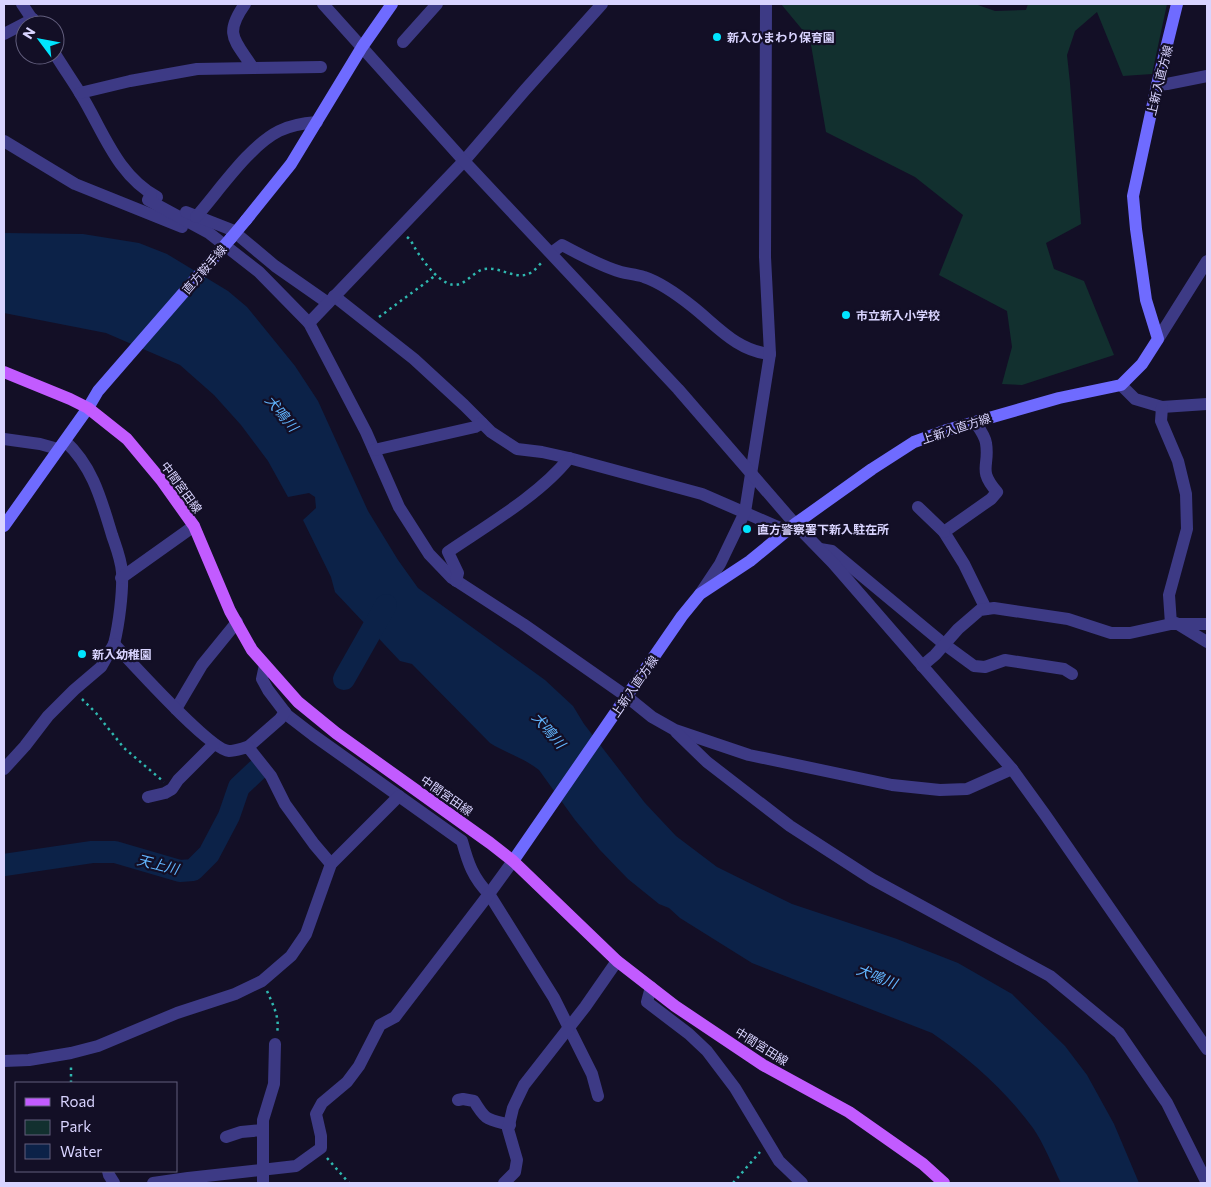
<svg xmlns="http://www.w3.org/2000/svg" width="1211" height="1187" font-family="Commissioner,'Noto Sans JP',sans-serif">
	<rect width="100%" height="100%" fill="#130f26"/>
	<polygon fill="#12302f" points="781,4 975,4 995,11 1026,10 1028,4 1167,4 1152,74 1123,76 1097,12 1075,31 1067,55 1070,83 1081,224 1046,243 1054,269 1084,281 1114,355 1022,385 1002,384 1012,347 1007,311 939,275 963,215 915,177 826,132 810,39"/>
	<path fill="#0c2248" d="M4,233L83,234L139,243L167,254L228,291L247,307L295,366L318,401L368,511L398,560L418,588L545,680L573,706L584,724L645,803L676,836L717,867L792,904L897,939L958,963L1012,994L1065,1046L1087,1075L1114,1124L1139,1183H1061C1052,1165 1044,1144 1033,1128C1005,1090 970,1059 932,1033L752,963L680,918L669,908L659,904L628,879L600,850L575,820L539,770C524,758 506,753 490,743L412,664L400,661L335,592L331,577L303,520L316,508L315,497L309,493L288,497L268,461L241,425L214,395L180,365L106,333L4,313Z"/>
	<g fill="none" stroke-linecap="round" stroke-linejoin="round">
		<g stroke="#0c2248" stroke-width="22">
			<polyline points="344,679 386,605"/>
			<polyline points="4,865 92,852 115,852 180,871 193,870 209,854 229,816 239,787 257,770"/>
		</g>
		<g stroke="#2fb8b0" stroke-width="2.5" stroke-dasharray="2.5 4" stroke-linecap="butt">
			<path d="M407,237C412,241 414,247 418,253C425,263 435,277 447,283C463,291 471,272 484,269C501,266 517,282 532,272C536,269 540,264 543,261"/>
			<polyline points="379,317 436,275"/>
			<polyline points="82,699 96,713 124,748 164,782"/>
			<path d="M267,991C273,1005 280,1017 277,1033"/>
			<polyline points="71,1083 71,1065"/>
			<polyline points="327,1158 349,1183"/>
			<polyline points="733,1183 760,1152"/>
		</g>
		<g stroke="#3d3a85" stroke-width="12">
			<polyline points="22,4 36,25"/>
			<polyline points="4,34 33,19"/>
			<polyline points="403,42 437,4"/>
			<path d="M55,54C63,67 72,80 80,93C104,132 116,174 157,197"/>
			<polyline points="253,68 321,67"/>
			<polyline points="1157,85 1167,84 1207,76"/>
			<path d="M80,93L130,81L197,69L253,68C235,40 223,35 245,4"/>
			<polyline points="4,141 75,184 182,227"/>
			<polyline points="151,194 148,200 209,233 259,272 309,323 366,432 399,507 429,554 452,578 523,624 626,696 652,717 675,730 749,755 892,785 940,790 967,789 1012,769"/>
			<polyline points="186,212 232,230 275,266 328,303"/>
			<path d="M196,217C219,191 249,146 279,131C291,125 304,123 317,122"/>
			<path d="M551,253L562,245C581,255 600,266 621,272C628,274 636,274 644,277C662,283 678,295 693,307C717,326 737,351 770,354"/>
			<polyline points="334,296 414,359 464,405 491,432 517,449 542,452 569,458 702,494 787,531"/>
			<polyline points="309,323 464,161 525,90 602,4"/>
			<polyline points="1158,339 1207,261"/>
			<polyline points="1121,385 1135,399 1162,407 1207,404"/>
			<polyline points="1162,407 1161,421 1178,461 1186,494 1187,529 1169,595 1171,624"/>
			<path d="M975,422C979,428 985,436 986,443C990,467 977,469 997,492L991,499L944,532L964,564L986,609"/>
			<polyline points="4,439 40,444 58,449"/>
			<path d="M65,441C93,467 101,499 112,535C116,547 121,559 122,572C123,592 119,624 114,644"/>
			<polyline points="374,450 475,427 482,423"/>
			<polyline points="918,507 944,532"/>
			<polyline points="820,549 832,551 944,644 974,666 985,667 1005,660 1064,669 1072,674"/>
			<polyline points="121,578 194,526"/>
			<path d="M456,581L458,573L448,552C486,526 541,494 569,458"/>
			<polyline points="700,594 720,564 745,512 770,354 765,257 766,4"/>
			<polyline points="1176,623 1207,642"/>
			<path d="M265,665L262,679L268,690L287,715L313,735L462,841C468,863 473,878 489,894L554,998L592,1074L598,1096"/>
			<polyline points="922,666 935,655 958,629 980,610 994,608 1068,619 1111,633 1130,633 1171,624 1207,624"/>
			<polyline points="176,709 202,665 237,622"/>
			<polyline points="676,732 707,762 790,826 872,879 1050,976 1119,1033 1167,1103 1207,1183"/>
			<polyline points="248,747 280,719 285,712"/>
			<path d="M4,769L25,746L48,716L74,690L101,667L114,644C132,663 210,750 229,751C235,751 243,748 248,747L271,776L285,804L314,844L331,864"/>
			<polyline points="148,797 165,793 172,789 178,780 214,744"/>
			<polyline points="4,1061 29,1060 71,1053 98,1046 177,1013 235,994 262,981 291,956 306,934 331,864 399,796"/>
			<path d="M458,1100L463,1099L474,1101C486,1121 487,1119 510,1125"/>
			<polyline points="226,1137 241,1132 263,1130"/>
			<polyline points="108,1171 109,1175 114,1183"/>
			<polyline points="153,1183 188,1178 296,1166 321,1148 321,1136 316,1114 322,1103 347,1082 359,1066 380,1025 395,1017 489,894 513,861"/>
			<polyline points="263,1183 263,1120 274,1084 275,1044"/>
			<polyline points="504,1183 515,1172 517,1160 508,1129 513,1108 524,1085 585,1007 617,961"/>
		</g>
		<g stroke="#3d3a85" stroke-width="12">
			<polyline points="323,4 464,161 678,389 795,524 833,563 1012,769 1046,816 1207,1049"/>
			<polyline points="651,987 647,1002 689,1034 707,1051 735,1088 779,1161 802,1183"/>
		</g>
		<g stroke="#6f6bff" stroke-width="12">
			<polyline points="246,220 291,164 362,47 392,4"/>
			<polyline points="4,526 88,408 98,391 231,238"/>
			<polyline points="513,861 682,616 700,594 750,561 795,524 872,469 914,442 947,430 1059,398 1121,385 1142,364 1158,339 1146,300 1136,229 1133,196 1157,85 1177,4"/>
		</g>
		<polyline stroke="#c25bff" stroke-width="12" points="4,372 70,399 88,408 127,439 162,481 194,526 230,611 252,650 298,702 336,733 490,843 513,861 617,961 675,1006 763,1065 849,1112 923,1164 944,1183"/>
		<polyline stroke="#6f6bff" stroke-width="12" points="231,238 246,220"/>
	</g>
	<g fill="#00e5ff" stroke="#130f26" stroke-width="2">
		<circle cx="717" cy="37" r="5"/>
		<circle cx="846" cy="315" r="5"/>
		<circle cx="747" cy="529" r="5"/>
		<circle cx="82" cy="654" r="5"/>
	</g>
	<g text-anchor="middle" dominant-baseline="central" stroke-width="4.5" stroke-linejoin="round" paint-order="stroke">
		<g font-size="12" font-weight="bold" fill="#d9d4ff" stroke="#130f26" text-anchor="start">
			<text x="727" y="37">新入ひまわり保育園</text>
			<text x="856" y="315">市立新入小学校</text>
			<text x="757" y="529">直方警察署下新入駐在所</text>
			<text x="92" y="654">新入幼稚園</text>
		</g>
		<g font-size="12" fill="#d9d4ff" stroke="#130f26">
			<text transform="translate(1159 80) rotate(-76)">上新入直方線</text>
			<text transform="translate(204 269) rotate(-49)">直方鞍手線</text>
			<text transform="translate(956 428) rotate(-18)">上新入直方線</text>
			<text transform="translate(182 487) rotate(54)">中間宮田線</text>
			<text transform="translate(634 686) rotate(-55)">上新入直方線</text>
			<text transform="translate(447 795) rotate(35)">中間宮田線</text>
			<text transform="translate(762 1046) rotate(32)">中間宮田線</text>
		</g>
		<g font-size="14" font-style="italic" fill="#62b6ff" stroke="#130f26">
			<text transform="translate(282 413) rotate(50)">犬鳴川</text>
			<text transform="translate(549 730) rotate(49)">犬鳴川</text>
			<text transform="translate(158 864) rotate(14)">天上川</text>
			<text transform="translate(877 976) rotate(21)">犬鳴川</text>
		</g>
	</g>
	<rect width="1211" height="1187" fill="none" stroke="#d9d4ff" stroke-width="10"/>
	<rect x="15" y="1082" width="162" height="90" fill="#130f26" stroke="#625e7d"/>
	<rect x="25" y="1098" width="25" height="8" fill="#c25bff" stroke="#625e7d"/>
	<text x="60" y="1107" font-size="15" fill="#d9d4ff">Road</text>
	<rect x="25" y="1120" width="25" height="15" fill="#12302f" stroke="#625e7d"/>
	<text x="60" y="1132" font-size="15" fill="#d9d4ff">Park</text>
	<rect x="25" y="1144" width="25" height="15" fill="#0c2248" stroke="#625e7d"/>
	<text x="60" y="1157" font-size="15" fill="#d9d4ff">Water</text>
	<g transform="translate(40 40) rotate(302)"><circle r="24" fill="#130f26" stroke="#625e7d"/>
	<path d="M0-4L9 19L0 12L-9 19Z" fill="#00e5ff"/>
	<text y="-8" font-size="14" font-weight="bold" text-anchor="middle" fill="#d9d4ff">N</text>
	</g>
</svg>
